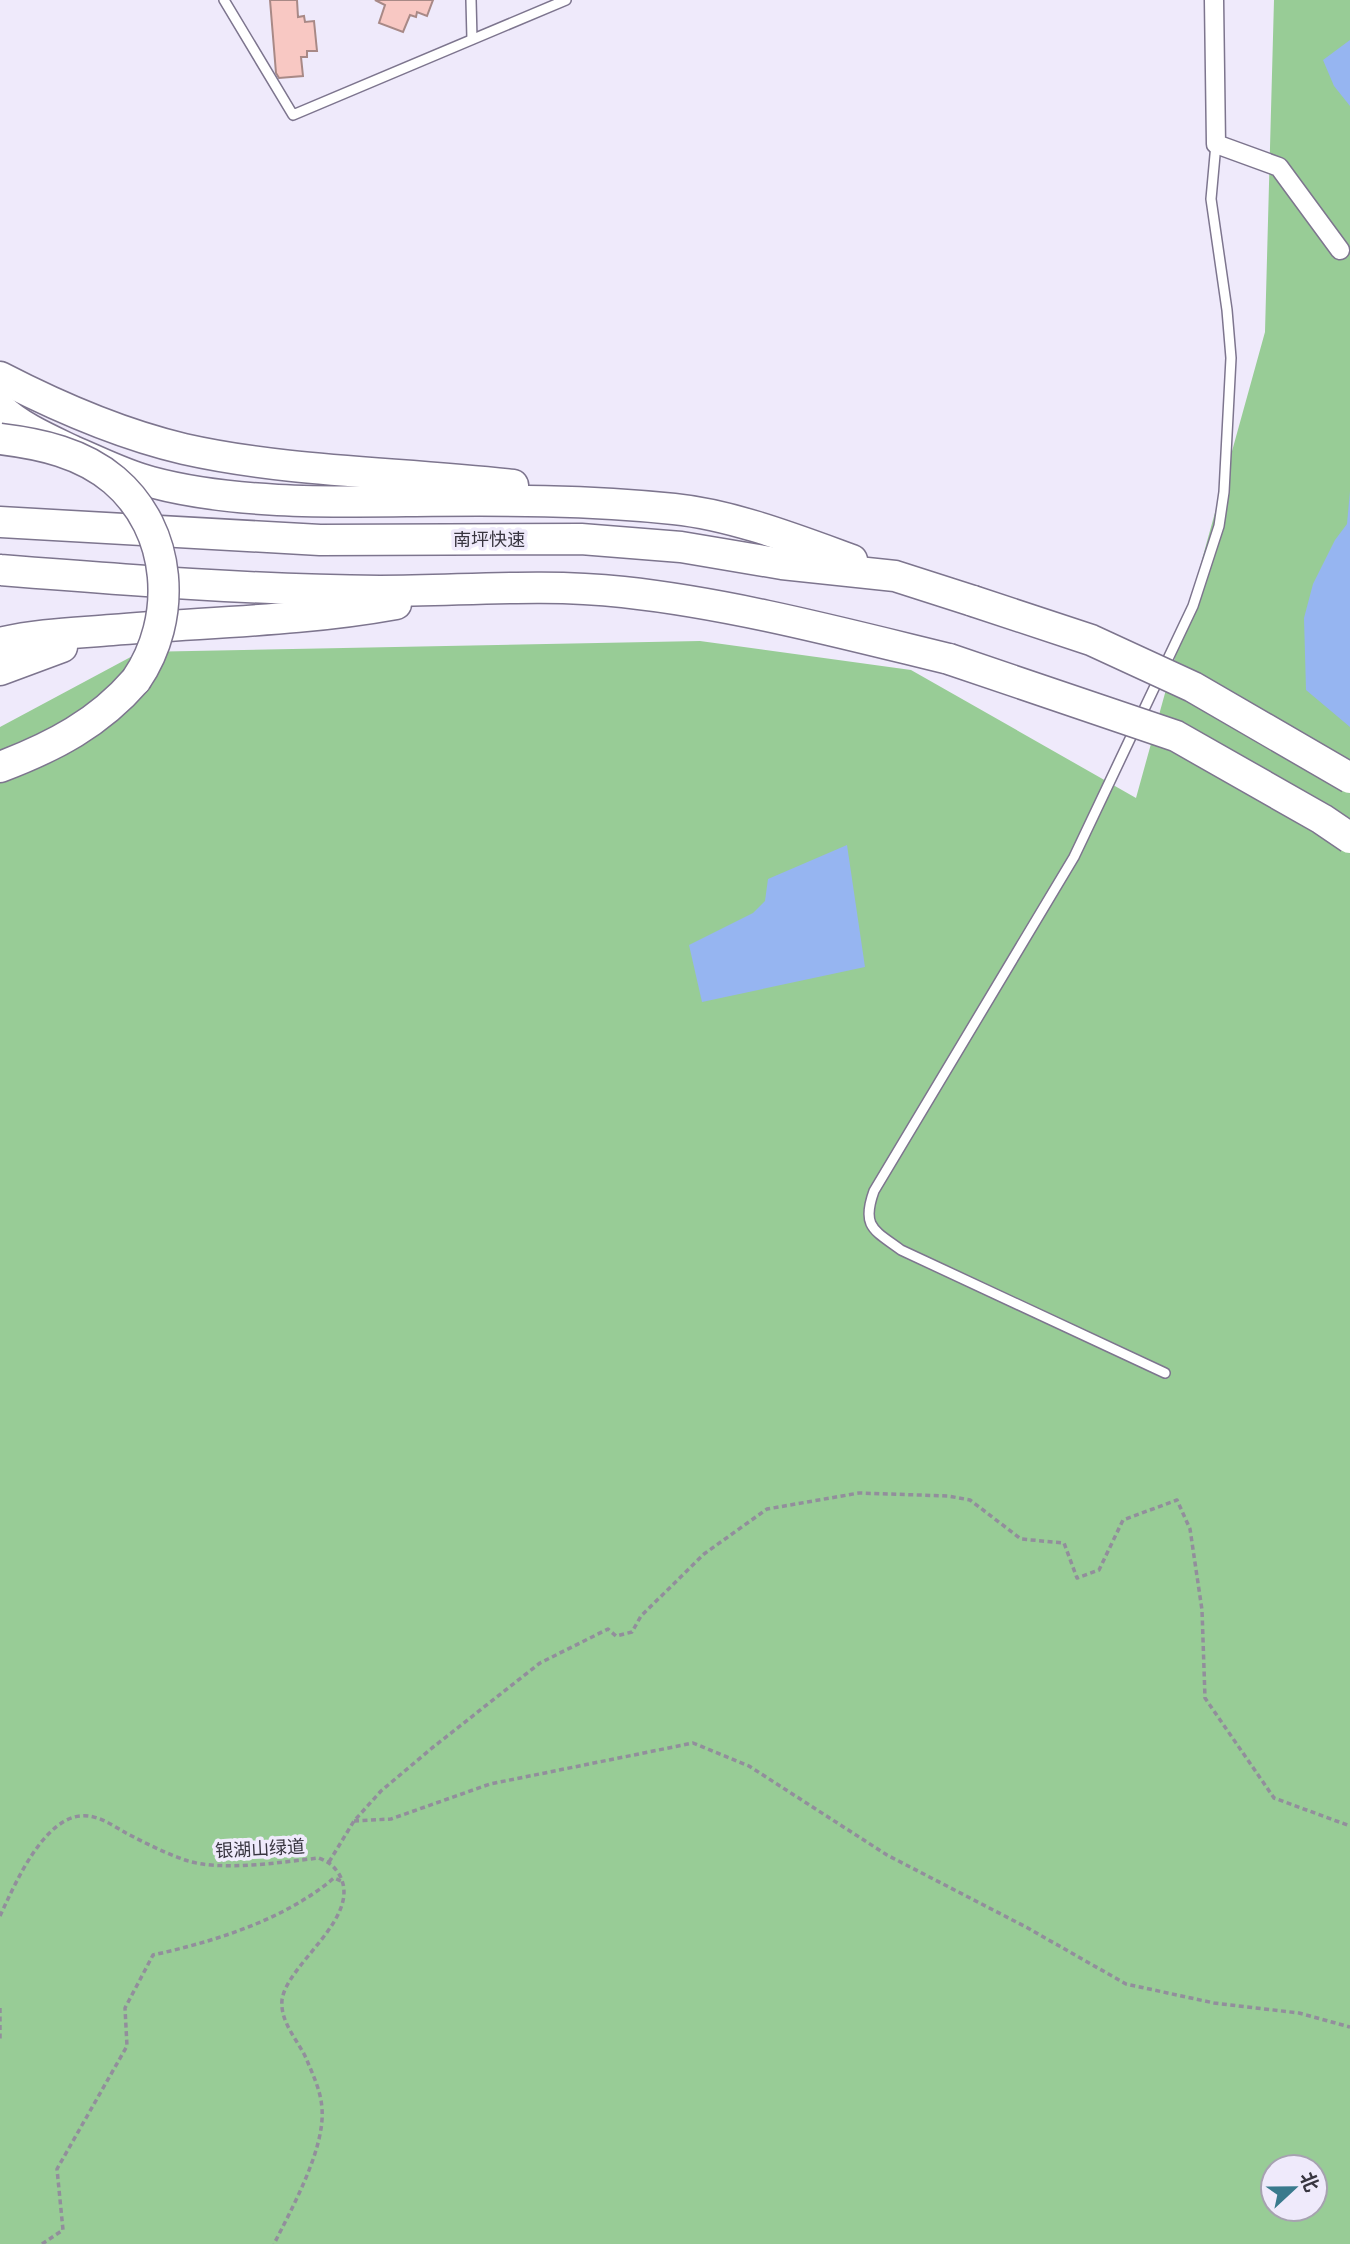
<svg xmlns="http://www.w3.org/2000/svg" width="1350" height="2244" font-family="'PT Serif','Noto Sans SC',serif">
	<rect width="100%" height="100%" fill="#efeafb"/>
	<path fill="#98cc96" fill-rule="evenodd" d="M1274,0H1350V2244H0V727L140,652L700,641L911,670L1136,798L1265,332ZM1273,2167H1315V2209H1273Z"/>
	<g fill="#96b5f1">
		<polygon points="1350,40 1350,106 1334,86 1323,60"/>
		<polygon points="1350,491 1350,727 1306,690 1304,618 1313,584 1335,540 1347,524"/>
		<polygon points="847,845 865,967 702,1002 689,945 753,913 765,901 768,879"/>
	</g>
	<g fill="#f8c8c3" stroke="#a88986" stroke-width="2">
		<polygon points="270,0 297,0 298,17 304,16 305,22 314,21 317,51 307,51 307,57 301,57 303,76 279,78 276,73"/>
		<polygon points="375,0 433,0 427,16 417,12 416,17 410,15 403,32 379,23 385,5"/>
	</g>
	<g fill="none" stroke-linecap="round" stroke-linejoin="round">
		<defs>
			<g id="service">
				<polyline points="224,0 293,115 566,0"/>
				<polyline points="471,0 472,39"/>
				<path d="M1165,1373L901,1250C874,1230 861,1227 874,1191L1074,857L1193,606L1219,526L1224,492L1231,358L1227,310L1211,199L1216,144"/>
			</g>
			<polyline id="minor" points="1214,0 1216,144 1279,167 1340,250"/>
			<g id="trunk">
				<path d="M0,377C58,407 120,434 184,449C291,473 404,472 513,485"/>
				<path d="M0,408C20,427 48,439 73,451C99,462 124,475 151,482C233,504 331,502 415,501C502,500 588,500 674,509C733,515 797,540 852,560"/>
				<polyline points="0,522 320,540 581,539 681,547 782,564 895,576 973,601"/>
				<path d="M0,570C127,580 253,590 380,591C461,591 543,583 623,592C733,604 842,633 949,659"/>
				<path d="M0,643C37,634 75,633 112,630C207,622 303,621 396,604"/>
				<polyline points="0,670 62,647"/>
				<path d="M0,767C53,747 99,723 136,680"/>
			</g>
		</defs>
		<use href="#service" stroke="#7d758e" stroke-width="12"/>
		<use href="#minor" stroke="#7d758e" stroke-width="21"/>
		<use href="#trunk" stroke="#7d758e" stroke-width="33"/>
		<g stroke="#928e9c" stroke-width="3.5" stroke-dasharray="5 3.5" stroke-linecap="butt">
			<polyline points="354,1821 391,1819 490,1784 693,1743 749,1766 887,1855 1026,1927 1126,1984 1214,2003 1299,2013 1350,2027"/>
			<polyline points="329,1862 354,1821 381,1791 432,1748 540,1663 608,1629 616,1636 632,1632 641,1616 704,1554 767,1509 859,1493 948,1496 970,1500 1021,1539 1064,1543 1077,1578 1099,1570 1123,1520 1177,1500 1190,1529 1202,1610 1205,1698 1274,1798 1350,1826"/>
			<path d="M0,1916C16,1882 50,1801 97,1818C107,1821 117,1828 126,1833C145,1843 165,1853 185,1860C220,1872 282,1862 319,1858C329,1862 333,1865 339,1874C364,1917 287,1963 282,2000C280,2022 297,2039 306,2058C313,2075 321,2091 322,2109C325,2149 292,2208 274,2244"/>
			<polyline points="0,2008 0,2039"/>
			<path d="M42,2244L63,2230L57,2169L127,2046L125,2008L153,1955C216,1941 284,1920 334,1878L341,1881"/>
		</g>
		<use href="#service" stroke="#fff" stroke-width="9"/>
		<use href="#minor" stroke="#fff" stroke-width="18"/>
		<use href="#trunk" stroke="#fff" stroke-width="30"/>
		<defs>
			<g id="trunk-bridge">
				<path d="M0,439C41,444 82,453 114,480C173,530 178,619 136,680"/>
				<polyline points="973,601 1091,640 1193,687 1350,778"/>
				<polyline points="949,659 1176,736 1322,819 1350,838"/>
			</g>
		</defs>
		<use href="#trunk-bridge" stroke="#7d758e" stroke-width="33" stroke-linecap="butt"/>
		<use href="#trunk-bridge" stroke="#fff" stroke-width="30"/>
	</g>
	<g text-anchor="middle" dominant-baseline="central" stroke-width="7" stroke-linejoin="round" paint-order="stroke">
		<g font-size="18" fill="#383540" stroke="#efeafb">
			<text x="489" y="539">南坪快速</text>
			<text transform="translate(260 1848) rotate(-3)">银湖山绿道</text>
		</g>
	</g>
	<g transform="translate(1294 2188) rotate(68)"><circle r="33" fill="#efeafb" stroke="#a6a2b0" stroke-width="2"/>
	<path d="M0-5L12 26L0 18L-12 26Z" fill="#397a8d"/>
	<text y="-10" font-size="19" font-weight="bold" text-anchor="middle" fill="#383540">北</text>
	</g>
</svg>
